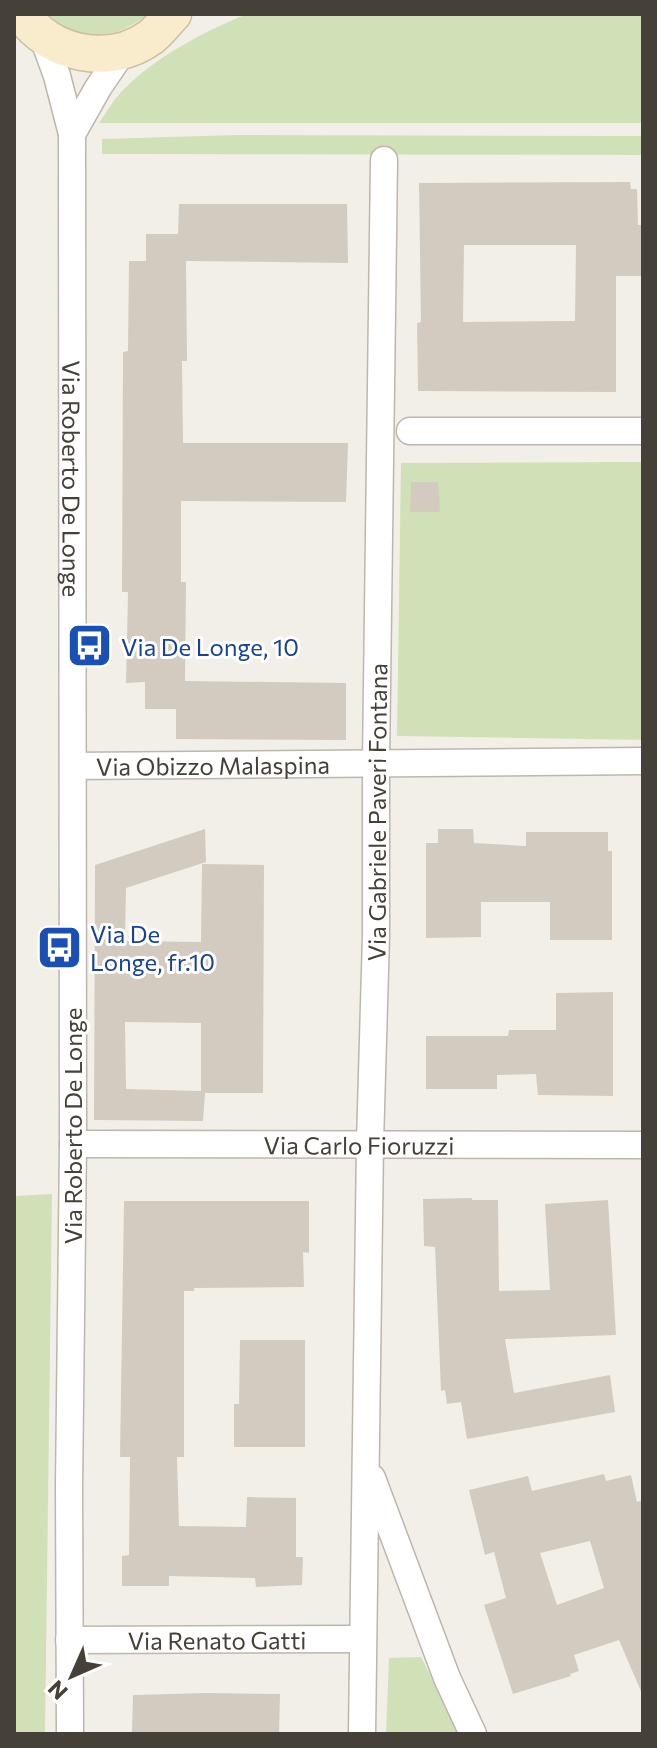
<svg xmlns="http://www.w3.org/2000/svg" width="657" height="1748" font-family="Commissioner,sans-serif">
	<rect width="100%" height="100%" fill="#f2efe9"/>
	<g fill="#d0e1b7">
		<path d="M47,14H149C113,41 83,43 47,14Z"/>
		<path d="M247,14H643V123H99C107,112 114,98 125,88C159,55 203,32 247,14Z"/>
		<polygon points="236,135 643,136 643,155 102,154 102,139"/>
		<polygon points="643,462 643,740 397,736 401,463"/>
		<polygon points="52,1194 45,1734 14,1734 14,1196"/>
		<polygon points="421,1657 460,1734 386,1734 389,1658"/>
	</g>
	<g fill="#d3cbc0" fill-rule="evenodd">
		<path d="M630,182L631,189H637L638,225H643L641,276H616V392L418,391L417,323L421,322L419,183ZM464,245H576L575,321L463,322Z"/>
		<polygon points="179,204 347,204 348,263 186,261 187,361 182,361 183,443 348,443 346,502 181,501 181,582 186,582 185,681 346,683 346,740 176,739 176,709 145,709 145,682 126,683 128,592 122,592 123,352 128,351 129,261 146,261 146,234 178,234"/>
		<polygon points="411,482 438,482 440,512 410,512"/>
		<path d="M205,829L206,862L126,888L125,941L201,942L202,864L264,865L263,1093H205L203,1121L94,1120L95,865ZM125,1022L201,1023V1091L126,1089Z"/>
		<polygon points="438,829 473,829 474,843 526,846 526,832 608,832 608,851 612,851 612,940 550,940 550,902 481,902 481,937 426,938 426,843 438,843"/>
		<polygon points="613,992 613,1096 538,1095 536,1074 497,1075 497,1089 426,1089 426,1036 508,1036 509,1030 556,1030 556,993"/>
		<polygon points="472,1198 472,1200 498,1200 499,1291 550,1290 545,1204 608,1200 616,1335 505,1339 514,1393 610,1375 615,1412 467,1439 461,1402 447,1404 445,1390 441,1391 435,1247 424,1246 423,1199"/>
		<polygon points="124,1201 309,1201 309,1253 303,1252 304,1287 194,1288 194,1291 184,1291 184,1457 177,1457 179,1526 246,1527 247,1497 296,1498 296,1557 303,1557 302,1585 256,1587 255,1578 169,1576 169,1586 122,1586 122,1556 129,1555 130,1457 120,1457"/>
		<polygon points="240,1340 305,1340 305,1447 234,1447 234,1404 239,1404"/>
		<path d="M604,1474L606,1481L631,1475L637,1502L643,1500V1696L619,1640L574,1655L579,1671L570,1674L571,1676L513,1694L484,1605L506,1598L494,1552L485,1555L469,1490L528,1476L532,1491ZM590,1541L604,1588L557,1605L540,1553Z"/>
		<polygon points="207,1693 280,1694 279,1734 132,1734 133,1695"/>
	</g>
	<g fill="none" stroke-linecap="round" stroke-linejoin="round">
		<defs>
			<g id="street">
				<path id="s1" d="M43,37L57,76L72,134L73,1144L69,1487L70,1734"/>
				<polyline points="72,134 98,88 123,51"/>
				<polyline points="410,431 643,431"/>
				<path id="s2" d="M73,766L643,761"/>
				<path id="s3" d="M73,1144L643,1145"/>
				<polyline points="372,1478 447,1678 473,1734"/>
				<path id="s4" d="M69,1640L363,1639"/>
				<path id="s5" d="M362,1734L370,1143L376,936V762L384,160"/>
			</g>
			<path id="secondary" d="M22,14C50,55 110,67 151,37C159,31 166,21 173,14"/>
		</defs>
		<use href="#street" stroke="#bdb6ad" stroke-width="29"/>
		<use href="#secondary" stroke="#ccbf9e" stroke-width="39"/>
		<use href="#street" stroke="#fff" stroke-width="26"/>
		<use href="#secondary" stroke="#f8eccd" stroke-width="36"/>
	</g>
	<defs>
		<symbol id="bus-square" viewBox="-11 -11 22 22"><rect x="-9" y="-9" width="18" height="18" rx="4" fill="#1a4fb4" stroke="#fff"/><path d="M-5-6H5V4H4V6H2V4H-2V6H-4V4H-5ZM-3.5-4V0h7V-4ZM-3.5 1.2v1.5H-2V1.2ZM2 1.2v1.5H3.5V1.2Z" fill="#fff"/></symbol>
	</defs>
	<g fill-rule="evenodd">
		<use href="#bus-square" x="64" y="620" width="51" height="51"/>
		<use href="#bus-square" x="34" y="922" width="51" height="51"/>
	</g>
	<g text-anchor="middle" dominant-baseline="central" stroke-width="6" stroke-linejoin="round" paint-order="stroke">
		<g font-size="24" fill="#454038" stroke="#fff">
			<text stroke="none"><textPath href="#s1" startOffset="446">Via Roberto De Longe</textPath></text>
			<text stroke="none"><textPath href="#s2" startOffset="140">Via Obizzo Malaspina</textPath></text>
			<text stroke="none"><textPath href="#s5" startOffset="922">Via Gabriele Paveri Fontana</textPath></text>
			<text transform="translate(72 1126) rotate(-90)">Via Roberto De Longe</text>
			<text stroke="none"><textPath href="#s3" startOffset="286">Via Carlo Fioruzzi</textPath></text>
			<text stroke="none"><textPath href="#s4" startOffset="148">Via Renato Gatti</textPath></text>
		</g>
		<g font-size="24" fill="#164399" stroke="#fff" text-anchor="start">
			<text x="121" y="646">Via De Longe, 10</text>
			<text x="90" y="933">Via De<tspan x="90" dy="28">Longe, fr.10</tspan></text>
		</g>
	</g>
	<rect width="657" height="1748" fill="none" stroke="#454038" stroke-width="32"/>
	<g transform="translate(72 1676) rotate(225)" stroke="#ffffff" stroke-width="6" paint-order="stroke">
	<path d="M0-6L14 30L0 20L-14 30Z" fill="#454038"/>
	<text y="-12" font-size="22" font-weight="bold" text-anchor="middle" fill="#454038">N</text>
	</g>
</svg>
